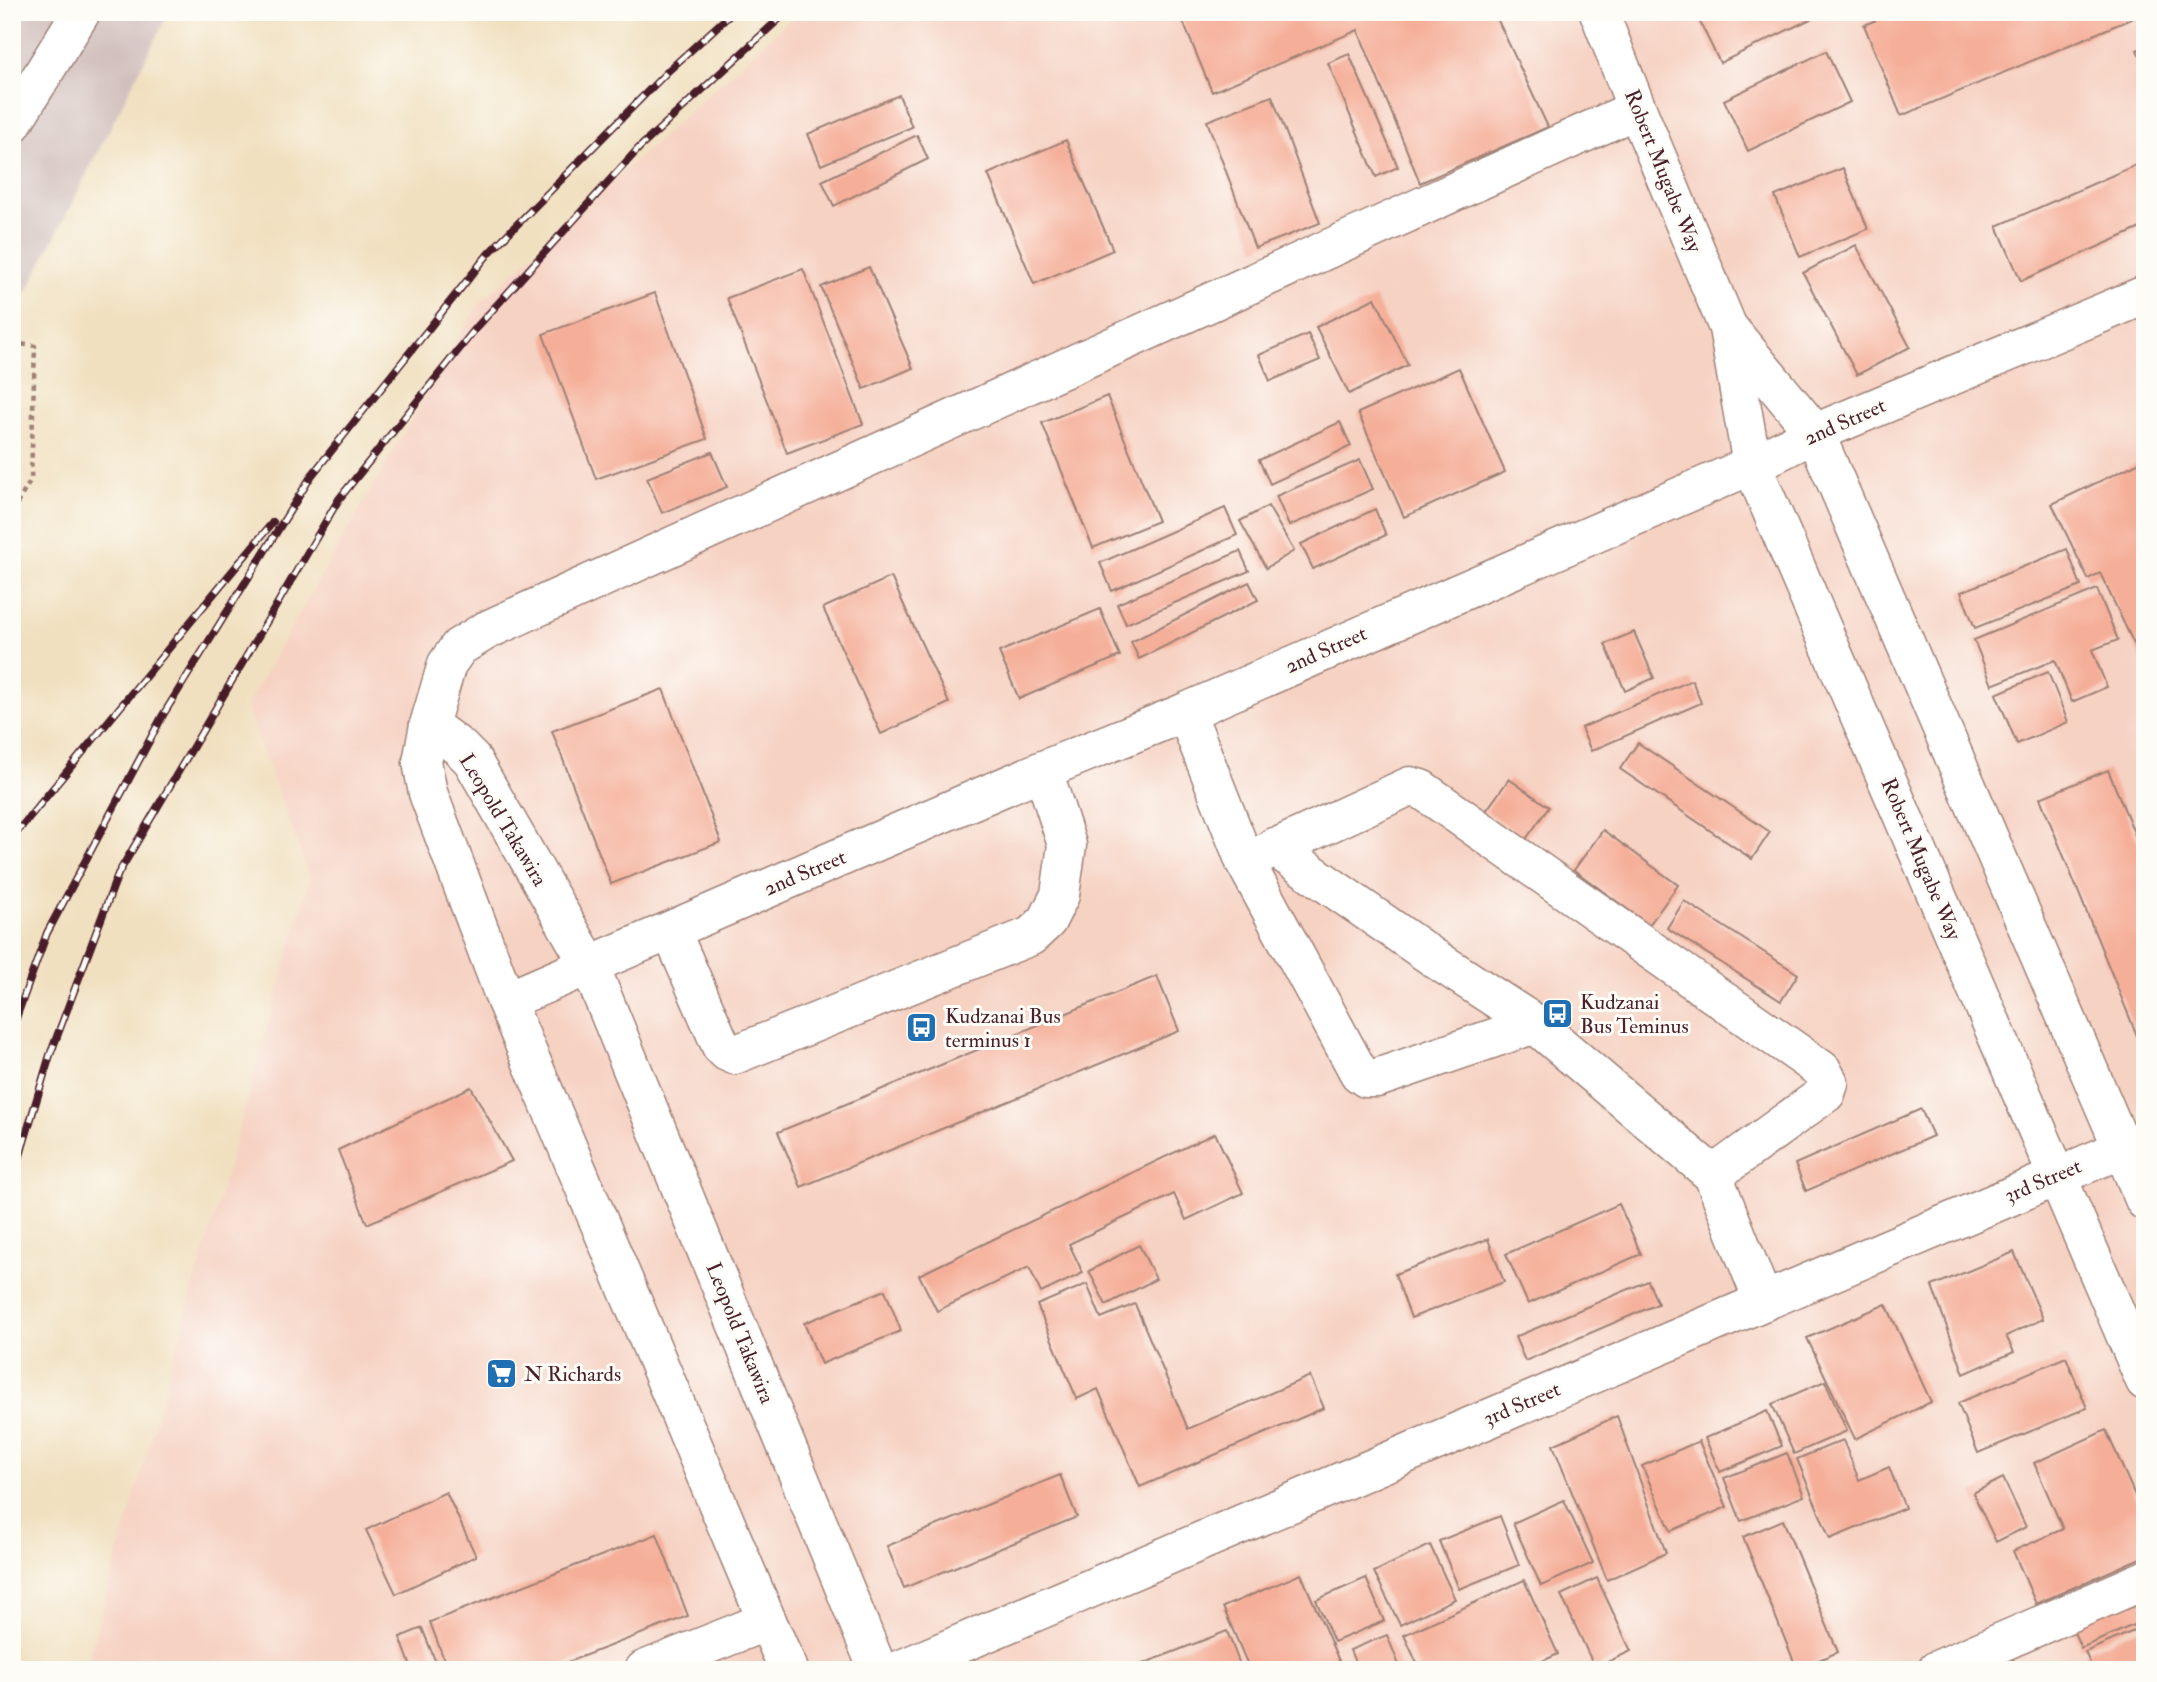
<svg xmlns="http://www.w3.org/2000/svg" width="2157" height="1682" font-family="'IM FELL Double Pica',serif">
	<rect width="100%" height="100%" fill="#fdfcf7"/>
	<filter id="ink" filterUnits="userSpaceOnUse"><feTurbulence type="fractalNoise" baseFrequency=".0143" numOctaves="2"/><feDisplacementMap in="SourceGraphic" scale="14" xChannelSelector="R" yChannelSelector="G"/><feConvolveMatrix kernelMatrix="1 2 1 2 8 2 1 2 1" color-interpolation-filters="sRGB"/></filter>
	<filter id="wash" filterUnits="userSpaceOnUse"><feTurbulence type="fractalNoise" baseFrequency=".00686" numOctaves="4" result="noise"/><feDisplacementMap in="SourceGraphic" scale="28" xChannelSelector="R" yChannelSelector="G"/><feGaussianBlur stdDeviation="1.57" result="paint"/><feColorMatrix in="noise" values="0 0 0 0 0 0 0 0 0 0 0 0 0 0 0 0 0 1.4 0 .05"/><feComposite in="paint" operator="in"/></filter>
	<g filter="url(#wash)">
		<rect width="100%" height="100%" fill="#f1e0c0"/>
		<polygon fill="#f6d2c3" points="798,12 2145,12 2145,1670 85,1670 310,878 246,706 478,305"/>
		<polygon fill="#d1bfbd" points="12,12 169,12 12,321"/>
		<g id="blocks">
			<g fill="#f5af99">
				<polygon points="1179,12 1494,12 1548,127 1420,183 1358,30 1212,92"/>
				<polygon points="1695,12 1825,12 1720,63"/>
				<polygon points="1895,12 2145,12 2145,13 1901,116 1864,25"/>
				<polygon points="2145,46 2145,67 2137,50"/>
				<polygon points="1826,51 1850,102 1748,151 1724,100"/>
				<polygon points="1349,54 1398,167 1376,177 1328,63"/>
				<polygon points="899,95 912,127 821,165 808,134"/>
				<polygon points="1272,96 1320,223 1255,248 1207,121"/>
				<polygon points="917,135 928,159 834,206 822,181"/>
				<polygon points="1066,140 1113,250 1034,284 988,174"/>
				<polygon points="2145,161 2145,226 2021,281 1997,226"/>
				<polygon points="1843,168 1868,229 1800,257 1775,196"/>
				<polygon points="1856,245 1910,347 1857,375 1803,273"/>
				<polygon points="869,267 913,368 864,389 821,287"/>
				<polygon points="803,269 863,424 787,453 727,298"/>
				<polygon points="655,293 707,439 596,479 543,334"/>
				<polygon points="1375,298 1408,365 1349,394 1316,327"/>
				<polygon points="1308,334 1320,360 1270,381 1259,355"/>
				<polygon points="1459,368 1505,472 1404,517 1358,413"/>
				<polygon points="1107,396 1158,521 1093,548 1042,423"/>
				<polygon points="1340,422 1351,446 1270,484 1259,460"/>
				<polygon points="712,452 727,487 662,513 647,478"/>
				<polygon points="1360,460 1373,489 1289,526 1276,496"/>
				<polygon points="2144,460 2145,462 2145,667 2100,573 2088,579 2052,504"/>
				<polygon points="1268,506 1294,551 1266,568 1240,521"/>
				<polygon points="1225,508 1237,535 1112,591 1100,563"/>
				<polygon points="1375,509 1386,535 1313,569 1301,544"/>
				<polygon points="2067,549 2081,586 1975,628 1961,592"/>
				<polygon points="1240,551 1249,571 1126,624 1117,604"/>
				<polygon points="891,577 949,703 881,734 823,608"/>
				<polygon points="1249,582 1258,600 1139,659 1131,642"/>
				<polygon points="2097,589 2118,640 2092,650 2107,687 2072,702 2055,660 1992,685 1974,640"/>
				<polygon points="1100,609 1120,656 1019,699 999,652"/>
				<polygon points="1634,632 1654,678 1625,691 1605,644"/>
				<polygon points="2048,672 2068,722 2017,744 1996,694"/>
				<polygon points="1692,680 1701,703 1591,751 1581,728"/>
				<polygon points="663,689 721,842 611,884 552,731"/>
				<polygon points="1638,743 1770,832 1752,859 1620,769"/>
				<polygon points="2145,749 2145,771 2137,752"/>
				<polygon points="2108,770 2145,859 2145,1047 2142,1048 2040,798"/>
				<polygon points="1509,779 1549,807 1526,839 1486,811"/>
				<polygon points="1603,830 1678,885 1649,925 1574,870"/>
				<polygon points="1684,901 1798,974 1781,1001 1667,928"/>
				<polygon points="1157,976 1179,1031 801,1187 778,1132"/>
				<polygon points="471,1087 512,1161 367,1224 338,1150"/>
				<polygon points="1921,1109 1933,1136 1806,1191 1795,1164"/>
				<polygon points="1215,1133 1243,1193 1186,1220 1174,1194 1069,1244 1083,1273 1041,1293 1029,1267 937,1311 919,1275"/>
				<polygon points="1619,1204 1641,1254 1528,1304 1506,1254"/>
				<polygon points="1488,1239 1504,1282 1411,1318 1395,1274"/>
				<polygon points="1139,1245 1156,1279 1106,1305 1089,1271"/>
				<polygon points="2014,1252 2043,1319 2006,1336 2014,1352 1964,1374 1932,1286"/>
				<polygon points="1648,1281 1658,1304 1525,1361 1515,1337"/>
				<polygon points="1087,1284 1101,1318 1135,1304 1188,1429 1310,1376 1324,1408 1140,1487 1098,1389 1077,1399 1037,1305"/>
				<polygon points="885,1290 901,1331 821,1364 804,1323"/>
				<polygon points="1886,1304 1931,1402 1855,1439 1807,1338"/>
				<polygon points="2066,1357 2087,1408 1978,1453 1958,1403"/>
				<polygon points="1825,1381 1847,1431 1794,1454 1772,1404"/>
				<polygon points="1767,1411 1782,1446 1720,1472 1705,1438"/>
				<polygon points="1617,1416 1666,1553 1607,1580 1553,1445"/>
				<polygon points="2106,1430 2145,1518 2145,1556 2036,1604 2013,1551 2063,1529 2034,1463"/>
				<polygon points="1843,1440 1859,1480 1889,1467 1905,1508 1830,1539 1797,1459"/>
				<polygon points="1699,1441 1727,1507 1671,1531 1642,1466"/>
				<polygon points="1787,1453 1804,1496 1741,1521 1724,1478"/>
				<polygon points="1060,1475 1077,1517 904,1588 887,1546"/>
				<polygon points="2003,1478 2026,1527 1996,1542 1973,1493"/>
				<polygon points="446,1492 476,1556 396,1594 366,1530"/>
				<polygon points="1564,1500 1593,1563 1541,1586 1513,1523"/>
				<polygon points="1500,1516 1519,1565 1459,1589 1439,1541"/>
				<polygon points="1783,1520 1838,1652 1797,1669 1743,1537"/>
				<polygon points="657,1534 688,1616 547,1670 448,1670 430,1622"/>
				<polygon points="1430,1545 1455,1599 1400,1625 1374,1572"/>
				<polygon points="1301,1574 1343,1670 1250,1670 1223,1607"/>
				<polygon points="1366,1578 1384,1621 1334,1642 1316,1600"/>
				<polygon points="1597,1578 1631,1651 1595,1668 1561,1595"/>
				<polygon points="1524,1580 1558,1654 1523,1670 1420,1670 1404,1635"/>
				<polygon points="2145,1589 2145,1620 2081,1648 2069,1621"/>
				<polygon points="2145,1626 2145,1670 2093,1670 2085,1652"/>
				<polygon points="422,1628 439,1670 395,1670 410,1664 400,1637"/>
				<polygon points="1227,1631 1242,1670 1127,1670"/>
				<polygon points="1387,1635 1401,1670 1358,1670 1350,1650"/>
				<polygon points="2011,1655 2017,1670 1973,1670"/>
			</g>
		</g>
	</g>
	<g filter="url(#ink)">
		<use href="#blocks" fill-opacity="0" stroke="#9e8076" stroke-width="2"/>
		<g fill="none" stroke-linecap="round" stroke-linejoin="round">
			<defs>
				<g id="minor">
					<polyline points="1599,12 1637,109 1728,328 1752,465 2145,1381"/>
					<polyline points="12,124 81,12"/>
					<polyline points="1730,330 1815,433 2145,1201"/>
					<polyline points="1186,712 1245,862 1359,1073 1366,1078 1377,1078 1535,1024"/>
					<polyline points="429,725 459,747 472,760 590,966 878,1670"/>
					<polyline points="1274,847 1434,958 1535,1024 1713,1175 1763,1301"/>
					<polyline points="1245,862 1410,786 1421,789 1822,1070 1829,1083 1826,1093 1713,1175"/>
					<polyline points="671,931 721,1046 727,1052 734,1055 1031,936 1047,921 1060,895 1067,845 1043,770"/>
					<polyline points="506,1001 1043,770 1186,712 1752,465 1815,433 2145,295"/>
					<polyline points="644,1670 767,1621"/>
					<polyline points="789,1670 767,1621 506,1001 428,793 422,762 429,725 447,664 459,647 487,630 1637,109"/>
					<polyline points="899,1670 2145,1139"/>
					<polyline points="1937,1670 2145,1580"/>
				</g>
			</defs>
			<use href="#minor" stroke="#9e8076" stroke-width="41"/>
			<polyline stroke="#9e8076" stroke-width="4.5" stroke-dasharray="5 5" stroke-linecap="butt" points="12,343 35,346 31,480 12,512"/>
			<use href="#minor" stroke="#fff" stroke-width="38"/>
			<defs>
				<g id="rail">
					<polyline points="12,838 273,522"/>
					<polyline points="12,1029 47,933 163,715 312,475 489,253 669,70 733,12"/>
					<polyline points="12,1182 50,1055 118,874 339,499 476,328 639,148 779,19 790,12"/>
				</g>
			</defs>
			<use href="#rail" stroke="#4a1f2b" stroke-width="8"/>
			<use href="#rail" stroke="#fdfcf7" stroke-width="5" stroke-dasharray="16" stroke-linecap="butt"/>
		</g>
	</g>
	<defs>
		<symbol id="bus-square" viewBox="-11 -11 22 22"><rect x="-9" y="-9" width="18" height="18" rx="4" fill="#1f6fb2" stroke="#fdfcf7"/><path d="M-5-6H5V4H4V6H2V4H-2V6H-4V4H-5ZM-3.5-4V0h7V-4ZM-3.5 1.2v1.5H-2V1.2ZM2 1.2v1.5H3.5V1.2Z" fill="#fff"/></symbol>
		<symbol id="supermarket-square" viewBox="-11 -11 22 22"><rect x="-9" y="-9" width="18" height="18" rx="4" fill="#1f6fb2" stroke="#fdfcf7"/><path d="M-6-5.5h2.5l.6 2H6L4.5 2H-2.5L-4.4-4H-6ZM-1.5 3.2a1.3 1.3 0 1 0 .1 0ZM3 3.2a1.3 1.3 0 1 0 .1 0Z" fill="#fff"/></symbol>
	</defs>
	<g fill-rule="evenodd">
		<use href="#bus-square" x="1540" y="996" width="35" height="35"/>
		<use href="#bus-square" x="904" y="1010" width="35" height="35"/>
		<use href="#supermarket-square" x="484" y="1356" width="35" height="35"/>
	</g>
	<g text-anchor="middle" dominant-baseline="central" stroke-width="6" stroke-linejoin="round" paint-order="stroke">
		<g font-size="21" fill="#4a1f2b" stroke="#fdfcf7">
			<text transform="translate(1663 171) rotate(68)">Robert Mugabe Way</text>
			<text transform="translate(1845 422) rotate(-24)">2nd Street</text>
			<text transform="translate(1326 650) rotate(-24)">2nd Street</text>
			<text transform="translate(503 820) rotate(59)">Leopold Takawira</text>
			<text transform="translate(1921 859) rotate(67)">Robert Mugabe Way</text>
			<text transform="translate(805 873) rotate(-23)">2nd Street</text>
			<text transform="translate(2043 1181) rotate(-23)">3rd Street</text>
			<text transform="translate(740 1333) rotate(68)">Leopold Takawira</text>
			<text transform="translate(1522 1404) rotate(-23)">3rd Street</text>
		</g>
		<g font-size="21" fill="#4a1f2b" stroke="#fdfcf7" text-anchor="start">
			<text x="1580" y="1002">Kudzanai<tspan x="1580" dy="24">Bus Teminus</tspan></text>
			<text x="945" y="1016">Kudzanai Bus<tspan x="945" dy="24">terminus 1</tspan></text>
			<text x="524" y="1374">N Richards</text>
		</g>
	</g>
	<rect width="2157" height="1682" fill="none" stroke="#fdfcf7" stroke-width="42"/>
</svg>
